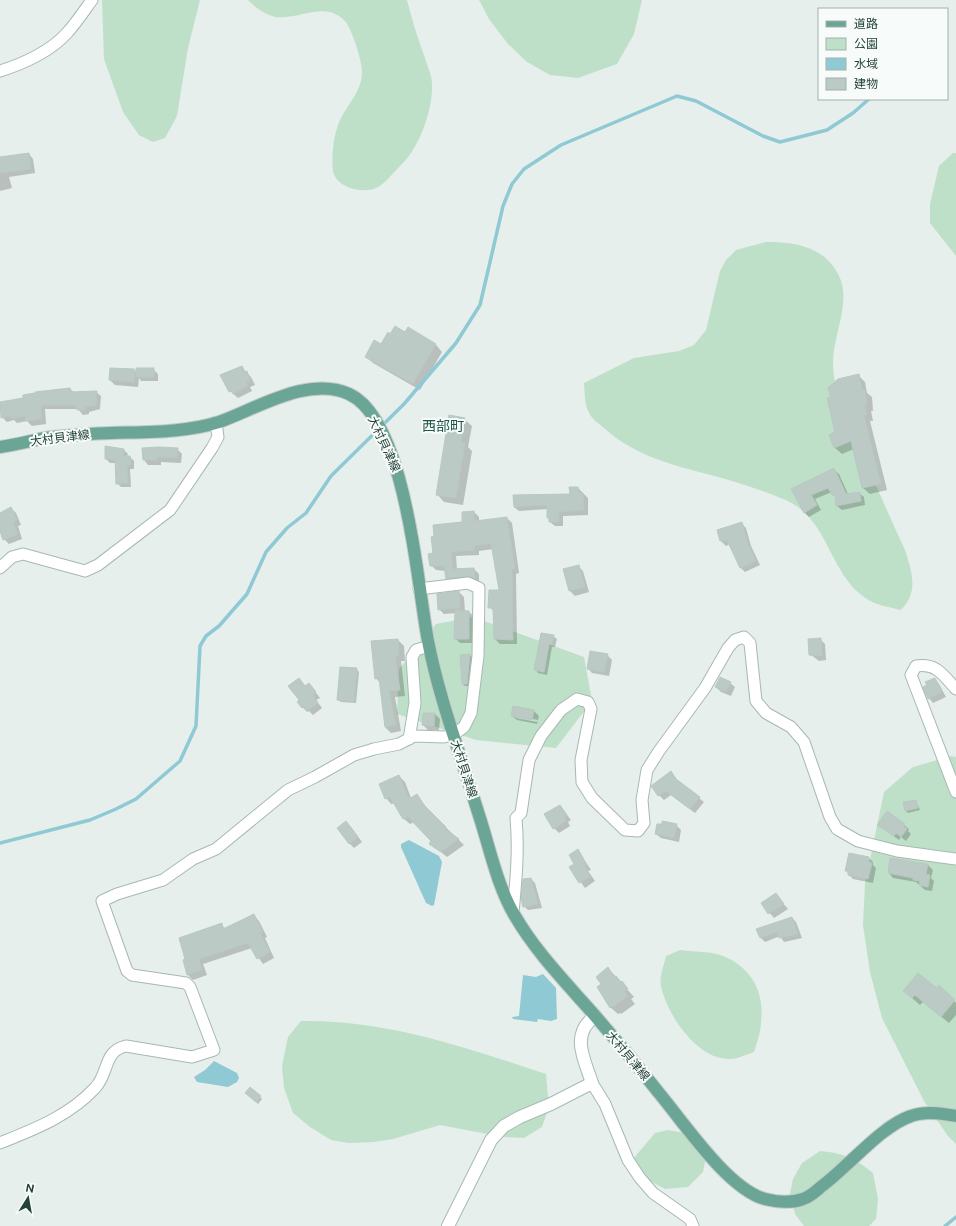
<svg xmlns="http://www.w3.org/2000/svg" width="956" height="1226" font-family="'Public Sans','Noto Sans JP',sans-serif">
	<rect width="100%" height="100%" fill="#e6efeb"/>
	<g fill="#bfe0c8">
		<polygon points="102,0 200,0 188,48 177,116 165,138 153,142 139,135 123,112 104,59"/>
		<path d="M248,0H407C412,20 418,39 425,58C427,66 432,75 432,84C433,108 421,144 404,162C397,168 386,183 378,187C365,195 336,188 333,171C331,156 334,131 341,118C349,103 362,90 362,72C362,61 352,29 345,21C324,0 300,20 276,17C265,15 256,8 248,0Z"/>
		<polygon points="479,0 642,0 634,34 617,64 578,78 550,75 527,62 508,44 489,19"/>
		<polygon points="953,153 956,153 956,256 930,223 930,204 939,166"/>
		<path d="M766,242C794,242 822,246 837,272C853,299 834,331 833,361C833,394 849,424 862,453C876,485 890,518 905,550C912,572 919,592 901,610C889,607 874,605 864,597C827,570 829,517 783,499C760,489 735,482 711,475C672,465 635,456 604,428C599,424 592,419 589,413C584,404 585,394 584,383L634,358L679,351L694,345L706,330L720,271L726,260L736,250Z"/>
		<polygon points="473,617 584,657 592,701 556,748 476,740 397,714 399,669 436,624"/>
		<polygon points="951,756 956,757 956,1144 948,1136 924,1101 882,1018 870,972 863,925 865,884 884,792 913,767"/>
		<path d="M680,950C693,952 708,951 720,955C750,965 765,991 761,1022C761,1032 757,1042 754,1052C747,1054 738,1059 731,1059C698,1061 667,1015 661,986C659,977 664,965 666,956Z"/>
		<path d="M301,1021C384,1019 468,1048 546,1074L549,1107L542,1127L524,1138L503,1137L440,1125L393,1139L374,1142L349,1143L331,1140L310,1127L293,1113L284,1088L282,1066L288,1037Z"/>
		<polygon points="668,1130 684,1133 706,1156 703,1172 688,1187 665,1189 646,1179 633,1159 655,1133"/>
		<path d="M820,1151C844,1153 854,1158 873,1173L878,1199L876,1219L869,1226H804L795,1214L790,1194L793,1179L802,1163Z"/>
	</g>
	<g fill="#8ec9d4">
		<polygon points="409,840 439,856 442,862 434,905 432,906 426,903 401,847 401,844"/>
		<polygon points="543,974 556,988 557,1019 551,1021 538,1019 537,1022 513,1019 512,1017 519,1016 523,975 536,977"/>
		<polygon points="214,1061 237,1073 239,1078 237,1082 228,1087 197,1082 194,1077 205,1070"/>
	</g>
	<g fill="#0003" fill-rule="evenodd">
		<polygon points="29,154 33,159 35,173 9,177 12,188 0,191 0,157"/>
		<polygon points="408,329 436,345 442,352 420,390 373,363 366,356 382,345 391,335 405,334"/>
		<polygon points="242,368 251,377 255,385 250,387 252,391 238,398 230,391"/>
		<polygon points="153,369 158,374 158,381 141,381 139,378 138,387 115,385 110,380 134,370 137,372"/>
		<polygon points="858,375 865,382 867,393 872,397 873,411 871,411 873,421 870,421 887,490 870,494 863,488 854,449 842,454 835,448 830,435 836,433 832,398"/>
		<polygon points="70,389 75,393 96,392 101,396 100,409 89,412 89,414 83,415 78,409 45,409 46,424 32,426 27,421 17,423 14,420 7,422 2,417 0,403 24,398 51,391 51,390"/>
		<polygon points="464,419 472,426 468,447 472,451 463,505 444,502 437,494"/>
		<polygon points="143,449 177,449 182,454 181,463 161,462 161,465 148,465 144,460"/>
		<polygon points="124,450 128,454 127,457 130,457 134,461 134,469 130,469 131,487 121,487 117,483 116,463 110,463 106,459"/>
		<polygon points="834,470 839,474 848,494 859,493 864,497 865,505 842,510 837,506 836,497 832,492 815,499 821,510 809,517 804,512 793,490"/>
		<polygon points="578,488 588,498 588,515 563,516 563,526 555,526 550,522 548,509 519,511 514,507 571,495"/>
		<polygon points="11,508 16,513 21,525 18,526 22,539 9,544 4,539 0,524 0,514"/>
		<polygon points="474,512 479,517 479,521 507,518 512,523 519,573 516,574 517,644 500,644 495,639 494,612 490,607 500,591 493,549 479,551 479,555 456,556 457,570 474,569 479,574 479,583 452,583 447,578 446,571 436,570 431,565 434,554"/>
		<polygon points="741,523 746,528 751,546 760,565 745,572 740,567 730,544 726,546 721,541 718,530"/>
		<polygon points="578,566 583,571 589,592 575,596 570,591 564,570"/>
		<polygon points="459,592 464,597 465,612 469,612 474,616 473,643 460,643 455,638 456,613 444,614 439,609"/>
		<polygon points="553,636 557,639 555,647 552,647 547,675 538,673 535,669"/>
		<polygon points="820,639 825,644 826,660 819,661 810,654"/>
		<polygon points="398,640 404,646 405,661 401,661 405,696 395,697 401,731 391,733 385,727 380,683 376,678"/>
		<polygon points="469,655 472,657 469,686 465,686 462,683"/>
		<polygon points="607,655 612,660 609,676 592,673 588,668"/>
		<polygon points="356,669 359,672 356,703 341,702 338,700"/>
		<polygon points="299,679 306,687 313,689 320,698 316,700 322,708 313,715 309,711 307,712 298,702 300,700"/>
		<polygon points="934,679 939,684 946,697 933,703 929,698"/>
		<polygon points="730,683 735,687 731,696 721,692 716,687"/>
		<path d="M514,708L534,711L539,716L537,724L517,720L512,716ZM516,716L538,720L537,722L516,718Z"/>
		<polygon points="435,714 440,719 439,730 428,730 423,725"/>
		<polygon points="671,773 679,782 704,802 695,813 671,795 664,800 659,795"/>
		<polygon points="399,776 405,782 411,798 417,795 430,812 464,845 447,857 431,844 433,841 414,822 410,824 404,819 395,803 391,804 386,798"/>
		<polygon points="916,801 920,810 908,813 906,811"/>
		<polygon points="560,806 571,820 568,822 570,826 559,833 554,828"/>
		<polygon points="887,812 909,829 908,831 911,834 906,841 901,837 899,840 878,825"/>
		<polygon points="676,825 681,830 679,842 661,838 656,834"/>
		<polygon points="351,827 362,842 354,848 349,843"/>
		<polygon points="578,851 591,870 588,871 595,881 585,888 570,867 575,865"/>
		<polygon points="849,854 869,858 873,862 873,865 876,868 873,883 853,879 849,875 846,870"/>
		<polygon points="891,859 928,865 933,870 931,878 934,881 932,891 925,890 916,882 893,878 889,873"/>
		<polygon points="531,879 535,883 542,908 528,910 524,906"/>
		<polygon points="776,895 788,909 774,918 762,904"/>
		<polygon points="254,916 259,921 267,937 265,938 274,958 263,964 252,948 203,964 207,975 193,980 188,975 184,960 221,925 226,929"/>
		<polygon points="792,918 796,922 802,938 784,942 780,936 765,942 761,938"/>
		<polygon points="608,968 634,997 631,999 635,1004 621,1014 620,1013 618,1014 610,1007 602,984"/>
		<polygon points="939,987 956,1003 956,1015 949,1023 923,1002 920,1005 904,991 937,989"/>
		<polygon points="250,1088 262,1099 258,1104 246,1093"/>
	</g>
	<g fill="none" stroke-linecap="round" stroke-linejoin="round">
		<g stroke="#8ec9d4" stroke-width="3.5">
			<polyline points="0,843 90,820 116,809 136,799 180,761 196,726 200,646 206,636 219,626 247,594 266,552 287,528 306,513 331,476 404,404 456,343 480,305 503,206 512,184 524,169 561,145 677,96 696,101 763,136 780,142 827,130 853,113 869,99"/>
			<polyline points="945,1226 956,1217"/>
		</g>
	</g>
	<g fill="#bbcac4" stroke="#b8c9c2">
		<polygon points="29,153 31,169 0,173 0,157"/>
		<polygon points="395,326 405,332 408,327 436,344 413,384 365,357 374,340 381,344 388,332 390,334"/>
		<polygon points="242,366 245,372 247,371 250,381 246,382 248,386 233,394 232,391 229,392 220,375"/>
		<polygon points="110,368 134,369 134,382 109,380"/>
		<rect x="136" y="368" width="18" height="9"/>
		<polygon points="859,374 862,390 865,389 867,405 865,405 867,414 864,415 881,484 862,488 851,441 834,448 829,435 835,432 827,398 831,397 828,388 838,379"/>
		<polygon points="70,388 71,392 97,391 96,405 85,407 85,410 77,410 76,405 41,405 42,419 26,421 25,416 11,419 11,416 1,418 0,402 23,398 23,395 35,393 35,392"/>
		<polygon points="449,415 465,418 461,442 465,443 456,498 436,495"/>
		<polygon points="105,446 124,449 123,456 130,456 131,465 127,465 128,483 116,484 115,459 105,459"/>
		<polygon points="159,447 178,448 177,458 157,457 157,460 143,460 142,448"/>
		<polygon points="834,468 846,494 860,492 861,501 836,506 835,495 833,496 828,488 811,495 817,505 804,513 791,489"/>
		<polygon points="569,487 578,487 579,493 583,493 584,510 559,512 559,522 549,522 549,518 547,518 547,505 514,507 513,495 570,494"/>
		<polygon points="11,507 17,520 13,522 18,534 3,540 0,531 0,513"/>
		<polygon points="474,511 475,521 507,517 515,569 512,569 513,640 494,639 493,608 488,608 489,590 499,590 491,543 474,546 475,550 451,552 453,569 474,568 475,578 467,576 446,579 444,566 430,566 428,554 433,553 431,537 434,536 433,525 462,522 462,512"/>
		<polygon points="742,522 747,541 756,561 740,568 727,540 720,541 717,530"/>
		<polygon points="579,565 585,587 569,591 563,569"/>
		<polygon points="459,591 460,608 438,610 437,594"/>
		<polygon points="455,610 469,611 469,639 454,639"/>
		<polygon points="541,633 554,635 552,644 549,644 544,672 534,670"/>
		<polygon points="821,638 822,656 809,655 808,639"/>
		<polygon points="398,639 399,656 395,656 400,690 389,691 396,725 385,727 379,678 375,679 371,641"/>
		<polygon points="590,651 608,654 604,672 587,669"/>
		<polygon points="470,654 467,684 462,684 460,655"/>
		<polygon points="340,667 357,668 354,702 337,700"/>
		<polygon points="720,677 731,682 726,692 715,687"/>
		<polygon points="299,678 305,686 309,683 316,692 313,695 318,703 307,711 304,707 302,708 297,702 299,700 288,686"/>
		<polygon points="935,678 942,692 928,699 923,687 927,685 925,682"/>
		<polygon points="513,706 534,710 532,720 511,716"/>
		<polygon points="423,713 435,713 434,726 422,725"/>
		<polygon points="671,771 676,779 700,797 690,809 666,791 658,796 651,786"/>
		<polygon points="399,775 409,799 417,794 424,805 446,827 445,829 459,839 441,852 429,844 431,841 408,817 403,819 390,797 385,799 379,784"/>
		<polygon points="916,800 918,808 905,811 903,802"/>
		<polygon points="560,805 567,815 564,817 566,821 553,829 544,814"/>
		<polygon points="887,811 905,824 903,826 907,829 901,837 896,833 894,836 877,825"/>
		<polygon points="346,821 358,837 349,844 337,828"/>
		<polygon points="662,821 677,824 674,838 655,834 657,824 662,824"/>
		<polygon points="578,849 587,865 584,866 591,876 579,883 569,867 574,864 569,855"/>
		<polygon points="849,853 869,857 868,862 872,863 868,879 848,875 848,871 845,871"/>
		<polygon points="890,858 928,864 926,874 930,875 928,887 919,885 920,881 913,880 913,878 888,873"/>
		<polygon points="531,878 538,904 523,907 521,898 523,879"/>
		<polygon points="776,893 784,904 768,914 761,903"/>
		<polygon points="254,914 263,932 260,933 270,952 257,959 248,943 199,959 202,970 187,975 183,960 185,959 179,938 222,923 223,929"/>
		<polygon points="792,917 798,934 779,938 777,932 760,938 756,929"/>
		<polygon points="608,967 614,977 616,976 621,982 622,981 628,989 625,991 628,996 613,1007 612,1006 610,1008 597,987 601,984 596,977"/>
		<polygon points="918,973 937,988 939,985 955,1000 941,1017 915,995 912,998 903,991"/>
		<polygon points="250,1087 261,1096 256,1102 245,1093"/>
	</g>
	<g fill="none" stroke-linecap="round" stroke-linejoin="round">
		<defs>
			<g id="street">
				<path d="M0,71C23,64 51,51 67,33C76,23 84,11 92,0"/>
				<polyline points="0,568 12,557 23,554 85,571 98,565 170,510 212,448 218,437 216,423"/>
				<path d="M956,689C943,675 937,663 916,666L911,675L956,792"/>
				<polyline points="409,739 415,703 412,657 416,650 429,646"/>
				<path d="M513,913C516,881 519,850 516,818L521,813L529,760L541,736L561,710L577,699L588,702L591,709L581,760L582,782L592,798L625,830L638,831L644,823L642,800L647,770L659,751L705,688L728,648L735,640L744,637L750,643L756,701L766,713L791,727L804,742L830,817L837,829L858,841L897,851L956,859"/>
				<polyline points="592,1083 605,1104 628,1160 640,1178 653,1193 690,1219 693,1226"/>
				<path d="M0,1143C35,1129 69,1116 95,1088C109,1074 103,1051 126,1046L192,1057L214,1050L190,987L186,983L132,975L127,971L102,901L117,894L163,880L193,859L216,849L288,790L315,777L354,755L374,749L399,744L414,736L444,737L453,735L464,727L471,713L478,656L479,588L468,583L419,589"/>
			</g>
			<path id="secondary" d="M448,1226L491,1140L504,1126L520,1117L551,1104L592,1083C584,1058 570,1035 595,1016"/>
			<path id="primary" d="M0,447C15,445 30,441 45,438C60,436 75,435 90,434C133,431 178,435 219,422C256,409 309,375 349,394C406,420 417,584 428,641C439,698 460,753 477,809C489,844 496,884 515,916C533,947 557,973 581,1000C608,1030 634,1061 659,1093C684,1123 728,1189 765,1199C777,1202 792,1203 803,1199C810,1197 816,1191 822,1186C848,1167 881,1126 911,1116C924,1111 942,1113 956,1116"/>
		</defs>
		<use href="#street" stroke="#a8b8b2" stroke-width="13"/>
		<use href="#secondary" stroke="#a4bbb3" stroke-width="14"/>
		<use href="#primary" stroke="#c2cac8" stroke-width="14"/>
		<use href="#street" stroke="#fff" stroke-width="11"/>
		<use href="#secondary" stroke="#fff" stroke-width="12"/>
		<use href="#primary" stroke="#6aa596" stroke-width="12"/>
	</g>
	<g text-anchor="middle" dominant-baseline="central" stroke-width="4" stroke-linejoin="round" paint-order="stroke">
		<g font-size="12" fill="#24423a" stroke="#f7fbf9">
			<text transform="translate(60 438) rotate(-7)">大村貝津線</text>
			<text transform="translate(384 444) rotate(65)">大村貝津線</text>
			<text transform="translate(464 769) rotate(72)">大村貝津線</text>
			<text transform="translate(628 1056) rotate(50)">大村貝津線</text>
		</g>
		<g font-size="14" fill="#1f5548" stroke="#f7fbf9">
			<text x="443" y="426">西部町</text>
		</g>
	</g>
	<rect x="818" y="8" width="130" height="92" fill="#f7fbf9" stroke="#a3b1ad"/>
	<rect x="826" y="21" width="20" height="6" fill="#6aa596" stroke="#a3b1ad"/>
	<text x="854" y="28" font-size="12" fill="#24423a">道路</text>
	<rect x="826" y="38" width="20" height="12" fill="#bfe0c8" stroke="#a3b1ad"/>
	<text x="854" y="48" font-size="12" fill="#24423a">公園</text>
	<rect x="826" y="58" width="20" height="12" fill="#8ec9d4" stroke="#a3b1ad"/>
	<text x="854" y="68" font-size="12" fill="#24423a">水域</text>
	<rect x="826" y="78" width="20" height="12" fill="#bbcac4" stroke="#a3b1ad"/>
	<text x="854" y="88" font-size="12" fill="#24423a">建物</text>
	<g transform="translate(28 1198) rotate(11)" stroke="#f7fbf9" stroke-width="3" paint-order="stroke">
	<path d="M0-3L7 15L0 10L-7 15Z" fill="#24423a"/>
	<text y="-6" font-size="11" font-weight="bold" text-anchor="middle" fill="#24423a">N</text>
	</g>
</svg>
